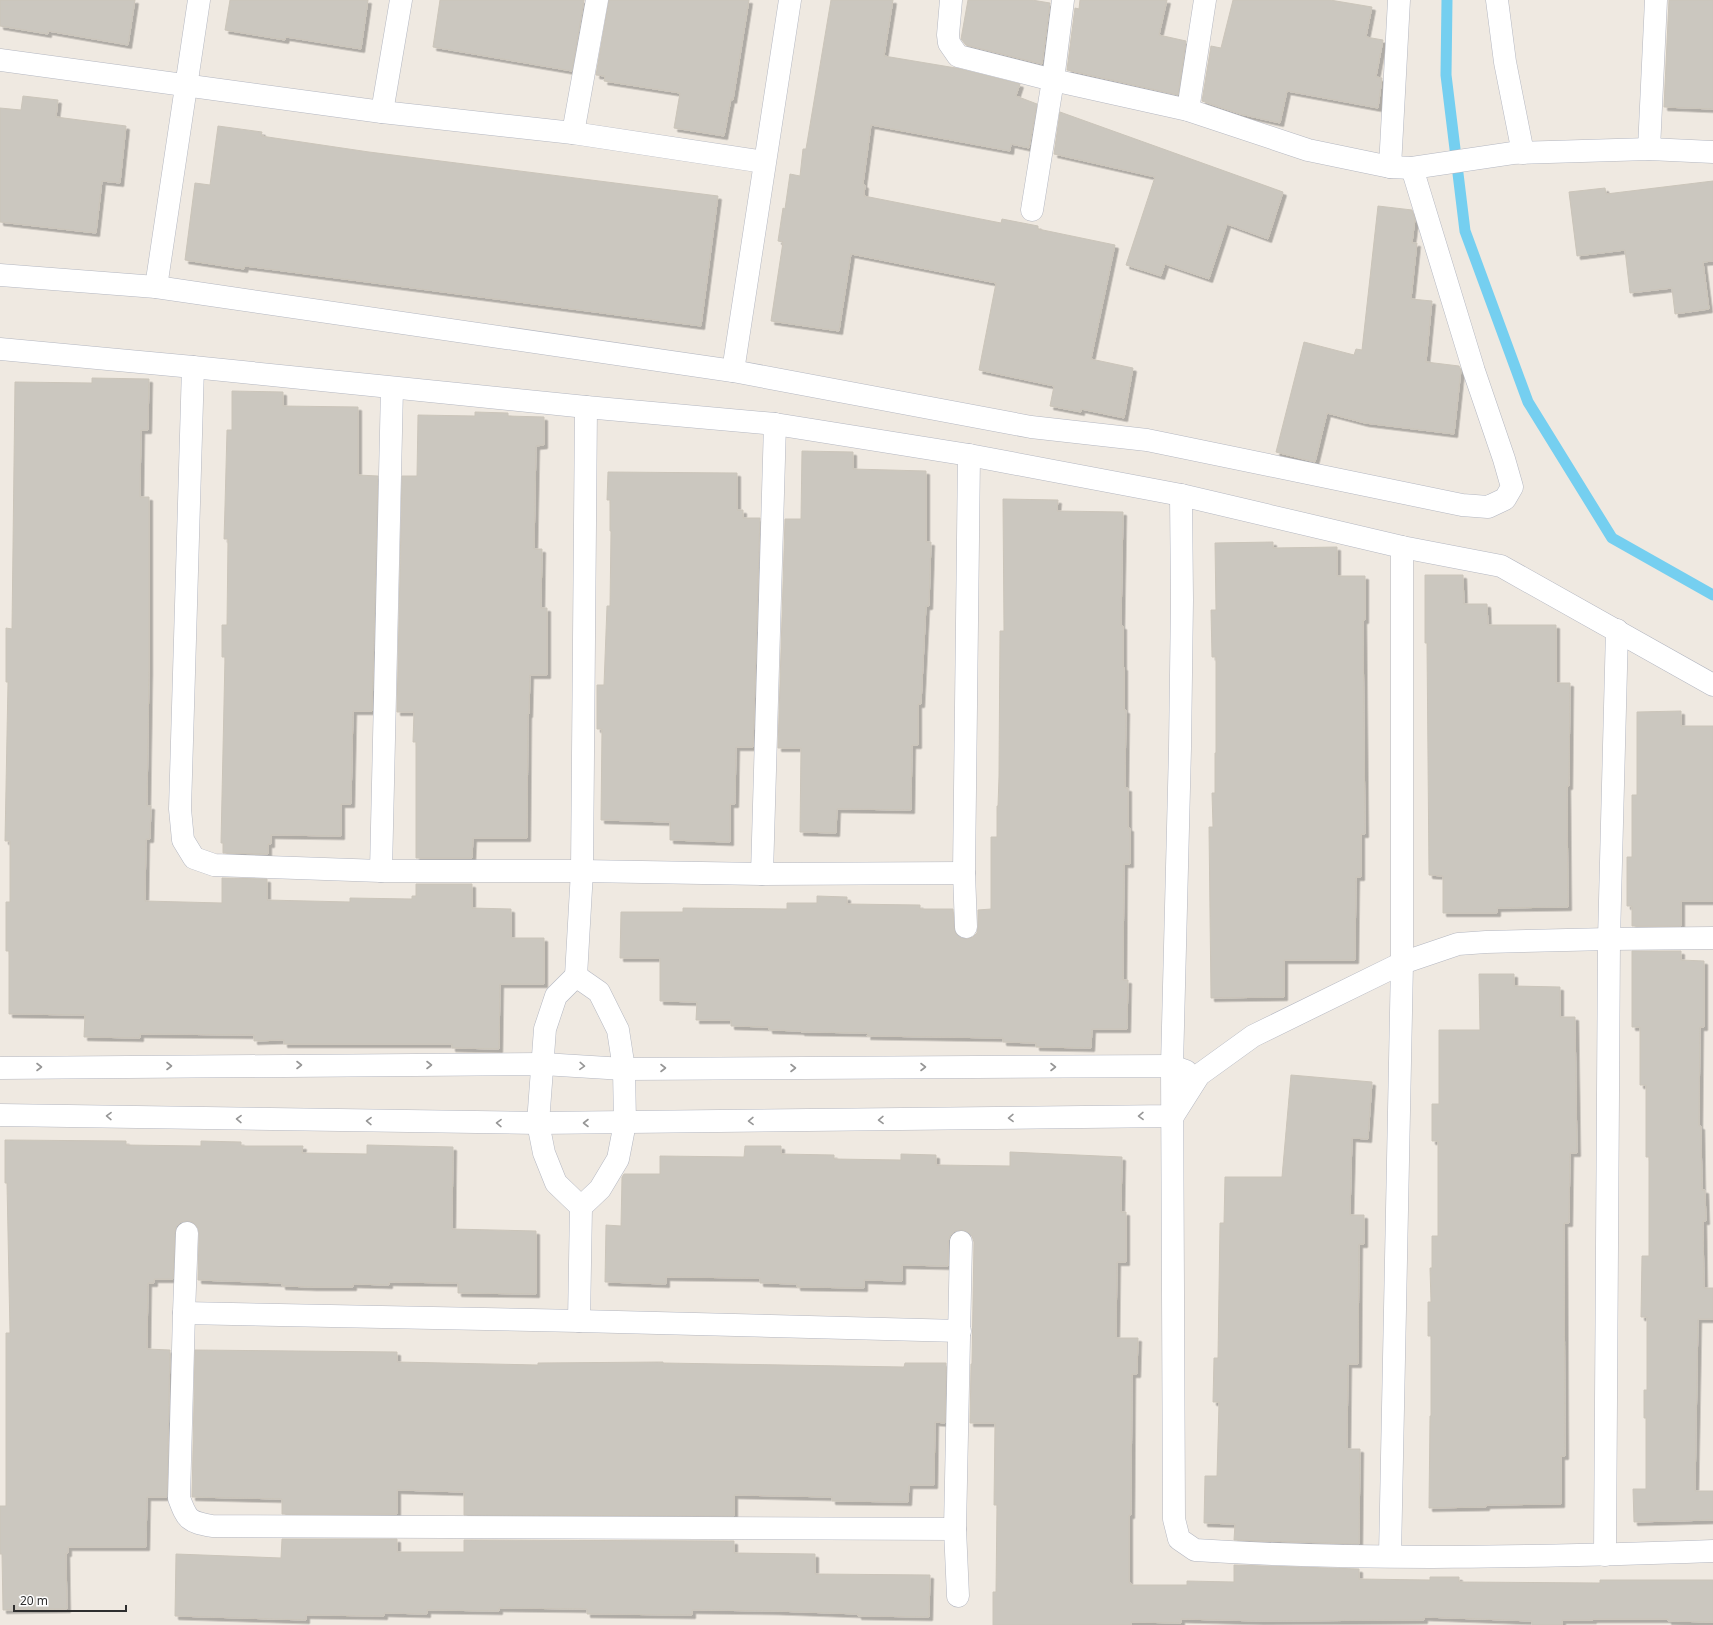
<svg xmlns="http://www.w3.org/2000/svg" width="1713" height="1625" font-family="'Noto Sans',sans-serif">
	<defs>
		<filter id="shadow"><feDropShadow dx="3.5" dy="3.5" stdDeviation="0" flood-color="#0004"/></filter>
	</defs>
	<rect width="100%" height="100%" fill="#efe9e1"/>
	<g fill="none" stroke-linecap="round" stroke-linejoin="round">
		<polyline stroke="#75cff0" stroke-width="11" points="1447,0 1446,75 1465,231 1528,402 1612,538 1713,595"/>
	</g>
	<g fill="#cbc7bf" stroke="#cbc5ba" filter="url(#shadow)">
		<polygon points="0,0 135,0 128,45 48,31 48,34 0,26"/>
		<polygon points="230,0 368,0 361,49 286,37 285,40 225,30"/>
		<polygon points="440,0 584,0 572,71 433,47"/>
		<polygon points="609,0 749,0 733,100 731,99 724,136 674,128 680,93 604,81 605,76 596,75"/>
		<polygon points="831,0 893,0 884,56 956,68 1020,84 1016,96 1037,104 1029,148 1011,144 1010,151 871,125 863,184 865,185 864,196 1001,223 1002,219 1038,226 1038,229 1115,245 1091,359 1133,368 1124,418 1081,409 1081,412 1050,406 1054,386 979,370 996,283 851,254 839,331 771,321 783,242 778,241 783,208 785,209 790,174 800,176 803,149 806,149"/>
		<polygon points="968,0 1032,0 1050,3 1042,64 966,45 961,39"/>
		<polygon points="1080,0 1167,0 1159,35 1186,41 1178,95 1067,70 1075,8 1079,9"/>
		<polygon points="1233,0 1330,0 1372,7 1366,37 1383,40 1376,77 1382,78 1378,108 1287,91 1280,123 1240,114 1202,101 1211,46 1221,48"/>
		<polygon points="1669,0 1713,0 1713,109 1664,107"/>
		<polygon points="23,96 58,100 56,117 126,126 120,183 102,181 96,233 0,222 0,108 21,110"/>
		<polygon points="1060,112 1283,192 1268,239 1227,224 1209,279 1165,264 1161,276 1126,265 1155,177 1054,154"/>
		<polygon points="218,126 262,132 261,136 369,152 718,196 701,326 291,272 245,266 244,269 185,260 195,183 210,185"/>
		<polygon points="1713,181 1713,261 1703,262 1709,309 1675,314 1672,288 1630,293 1625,250 1577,256 1569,192 1605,188 1606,194"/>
		<polygon points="1378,206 1412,210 1415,219 1412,243 1417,243 1411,299 1432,301 1426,362 1459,366 1461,370 1454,434 1365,423 1327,413 1315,462 1276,452 1304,342 1354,355 1356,349 1362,350"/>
		<polygon points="92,378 149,379 148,430 141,430 140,497 149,497 149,671 147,806 151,806 150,839 146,839 145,901 222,903 222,878 267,879 267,900 350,902 350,898 412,899 412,896 416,896 416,884 472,884 472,908 511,909 511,938 544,938 544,984 500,984 499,1049 452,1048 452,1044 284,1044 284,1040 254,1041 254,1035 140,1034 140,1038 84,1037 85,1015 9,1014 9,951 6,951 6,902 10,902 10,841 5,841 8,682 6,682 6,628 12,629 15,382 92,383"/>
		<polygon points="232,391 283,392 283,406 358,407 358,475 378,476 372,711 353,711 351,804 341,804 341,836 271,835 271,844 268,844 268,854 223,853 223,843 221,843 225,657 222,657 222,625 227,625 228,539 224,539 225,506 227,430 232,430"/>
		<polygon points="475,412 508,413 508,416 544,417 544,445 536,446 534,549 542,549 541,608 547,608 547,675 530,675 529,714 528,714 527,838 473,838 472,858 416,858 416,742 413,742 414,712 397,712 402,476 417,476 418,415 475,416"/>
		<polygon points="802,451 853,452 853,469 926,471 926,542 931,542 929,606 926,606 921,704 918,704 918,745 912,745 911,810 837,809 836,833 800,832 801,748 778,748 785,519 801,519"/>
		<polygon points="608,472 737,473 737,510 743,510 743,518 760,518 753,747 736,747 735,804 730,804 730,842 670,840 670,822 601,820 602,729 597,729 597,685 604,685 607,606 610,606 611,531 610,531 610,500 607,500"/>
		<polygon points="1003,499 1058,500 1057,511 1123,512 1121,626 1123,626 1123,667 1124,667 1124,710 1126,710 1125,788 1128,788 1128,828 1130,828 1130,864 1124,864 1123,980 1128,980 1127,1029 1092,1029 1091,1048 1036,1047 1036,1043 1003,1042 1003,1038 867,1036 868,1033 801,1032 801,1031 769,1030 769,1027 731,1026 731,1020 696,1020 697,1002 660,1001 660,958 620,958 621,912 683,912 683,908 787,909 787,903 817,903 817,896 847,897 847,904 920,905 920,909 953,909 954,927 956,934 961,938 967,939 973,937 977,933 978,927 978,910 991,909 991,837 997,837 997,806 998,806 999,776 1000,631 1004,631"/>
		<polygon points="1273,542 1273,548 1337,547 1337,576 1365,576 1365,620 1363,620 1365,834 1361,834 1361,877 1356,877 1355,960 1284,960 1284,997 1211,998 1209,827 1213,827 1212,793 1215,793 1215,753 1216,753 1216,657 1212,657 1211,610 1216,610 1215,543"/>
		<polygon points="1425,575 1463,575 1464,604 1487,604 1488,625 1556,625 1556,683 1570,683 1569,786 1567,786 1568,907 1497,908 1497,913 1443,913 1443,876 1429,875 1427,643 1425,643"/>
		<polygon points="1681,711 1681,726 1713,726 1713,901 1681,901 1681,926 1632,926 1632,906 1627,906 1627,857 1632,857 1632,795 1637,795 1637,712"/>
		<polygon points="1632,951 1681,951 1681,960 1704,961 1704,1027 1700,1027 1699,1126 1701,1126 1702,1190 1705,1190 1706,1221 1703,1221 1704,1288 1713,1288 1713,1319 1698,1319 1695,1491 1713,1491 1713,1520 1634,1522 1633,1489 1646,1489 1646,1418 1644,1418 1644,1390 1647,1390 1647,1317 1641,1317 1642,1256 1649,1256 1649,1157 1646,1157 1646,1085 1640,1085 1640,1027 1632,1027"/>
		<polygon points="1479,974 1514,974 1514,986 1560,987 1560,1017 1575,1017 1577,1153 1570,1153 1569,1223 1564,1223 1565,1456 1561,1456 1561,1504 1486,1505 1486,1507 1429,1508 1430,1416 1431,1416 1431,1336 1428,1336 1428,1302 1431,1302 1430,1268 1432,1268 1432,1236 1438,1236 1438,1141 1432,1141 1432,1104 1439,1104 1439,1030 1480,1030"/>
		<polygon points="1291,1075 1372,1082 1368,1139 1352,1138 1350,1215 1364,1215 1364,1244 1359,1244 1358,1364 1348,1364 1347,1449 1360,1449 1359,1544 1234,1540 1235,1524 1204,1523 1205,1476 1217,1476 1219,1402 1213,1402 1214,1358 1218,1358 1220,1223 1224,1223 1225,1177 1282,1177"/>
		<polygon points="5,1140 126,1141 126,1145 201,1146 201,1141 241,1142 241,1146 303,1146 302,1153 367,1154 367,1145 453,1147 452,1229 536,1231 536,1294 458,1293 458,1283 389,1282 389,1285 353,1284 353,1287 313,1287 282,1286 282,1283 198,1280 199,1233 198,1228 193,1222 187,1221 181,1222 176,1227 175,1233 173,1279 154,1279 154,1283 148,1283 147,1349 170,1350 167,1497 147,1497 146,1547 68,1547 68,1553 66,1553 67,1609 3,1610 2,1554 0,1554 0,1506 6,1506 6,1333 10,1333 7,1183 5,1183"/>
		<polygon points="745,1146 781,1146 781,1154 834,1155 834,1159 901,1160 901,1154 936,1155 936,1165 1010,1166 1010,1152 1122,1157 1121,1212 1126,1212 1126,1262 1117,1262 1116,1338 1138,1338 1137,1374 1132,1374 1131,1515 1129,1515 1129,1583 1131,1583 1131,1585 1187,1585 1187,1581 1234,1582 1234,1565 1359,1569 1359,1579 1430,1580 1430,1577 1459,1577 1459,1582 1600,1583 1600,1580 1713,1580 1713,1622 1668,1621 1668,1619 1593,1619 1593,1620 1562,1620 1562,1625 1532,1625 1532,1621 1424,1617 1424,1620 1260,1621 1181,1619 1181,1623 1131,1622 1131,1625 993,1625 993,1592 996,1592 997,1505 994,1505 995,1423 970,1423 971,1364 972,1364 974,1242 972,1236 968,1232 962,1230 955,1231 950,1236 948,1242 948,1266 902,1265 902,1281 864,1280 864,1288 797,1287 797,1284 760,1283 760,1278 666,1277 666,1284 605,1282 606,1225 621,1226 622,1177 624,1174 660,1174 660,1156 744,1157"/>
		<polygon points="195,1350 397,1352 397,1362 538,1365 538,1363 663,1362 663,1363 904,1367 905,1363 946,1363 945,1423 935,1422 934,1485 909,1485 908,1502 832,1501 832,1497 734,1495 734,1516 464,1515 464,1492 397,1490 397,1514 282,1514 282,1499 192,1497"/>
		<polygon points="282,1539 397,1539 397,1552 464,1552 464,1540 734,1541 734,1553 815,1554 815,1574 930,1575 929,1617 858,1616 858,1614 775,1611 692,1610 692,1615 587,1614 587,1609 499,1608 499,1611 427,1610 427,1614 384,1613 384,1616 306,1615 306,1620 175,1616 176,1554 281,1558"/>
	</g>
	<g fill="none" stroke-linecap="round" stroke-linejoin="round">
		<defs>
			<g id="minor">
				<polyline points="951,0 948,35 949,43 958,56 1053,80 1032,210"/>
				<polyline points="1063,0 1053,80 1188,110 1308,150 1390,167 1412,168 1513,153 1649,149 1713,152"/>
				<polyline points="1497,0 1505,62 1523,153"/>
				<polyline points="0,60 382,112 573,133 764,162"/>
				<polyline points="1188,110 1205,0"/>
				<polyline points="382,112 401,0"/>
				<polyline points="573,133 597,0"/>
				<polyline points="1649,149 1656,0"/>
				<polyline points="1390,167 1399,0"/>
				<polyline points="0,275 156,287 733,371 1031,427 1147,440 1462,505 1488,507 1505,499 1512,487 1504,459 1474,371 1412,168"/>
				<polyline points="156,287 199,0"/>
				<polyline points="0,349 193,367 586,407 775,424 969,455 1181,495 1402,547 1501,566 1713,685"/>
				<polyline points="193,367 180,809 183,840 194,858 214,865 381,871 582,871 762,874 964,873"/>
				<polyline points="733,371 790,0"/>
				<path d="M1181,495L1182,600L1180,748L1172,1066L1174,1519L1179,1539L1195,1550C1366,1561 1541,1557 1713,1551"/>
				<polyline points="381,871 392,388"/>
				<polyline points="762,874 775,424"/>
				<polyline points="966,927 964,873 969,455"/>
				<polyline points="576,976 582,871 586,407"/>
				<polygon points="576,976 599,992 618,1030 624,1069 625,1123 618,1159 600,1189 581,1207 556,1183 544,1153 538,1123 545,1029 556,996"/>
				<polyline points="0,1068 543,1064 624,1069 1172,1066 1186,1071"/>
				<polyline points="0,1115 538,1123 1173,1116 1199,1075 1253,1036 1402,963 1458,944 1486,942 1609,939 1713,938"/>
				<polyline points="187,1233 184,1313 579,1321 960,1331"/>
				<path d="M184,1313L179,1498C187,1520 189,1522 212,1526L955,1529"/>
				<polyline points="579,1321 581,1207"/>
				<polyline points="1605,1555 1609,939 1617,630"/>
				<polyline points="1390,1556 1402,963 1402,547"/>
				<polyline points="958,1596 955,1529 961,1242"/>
			</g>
		</defs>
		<use href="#minor" stroke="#b4b7c1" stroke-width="23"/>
		<use href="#minor" stroke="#fff" stroke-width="22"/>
	</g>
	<defs><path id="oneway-chevron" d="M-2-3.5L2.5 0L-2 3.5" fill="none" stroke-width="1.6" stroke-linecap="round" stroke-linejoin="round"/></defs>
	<g stroke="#969696">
		<use href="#oneway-chevron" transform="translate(299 1065)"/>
		<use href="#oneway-chevron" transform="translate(429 1065)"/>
		<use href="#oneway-chevron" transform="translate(169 1066)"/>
		<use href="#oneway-chevron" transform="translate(582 1066) rotate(3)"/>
		<use href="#oneway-chevron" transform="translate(39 1067)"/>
		<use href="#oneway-chevron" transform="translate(923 1067)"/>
		<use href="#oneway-chevron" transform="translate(1053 1067)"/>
		<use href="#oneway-chevron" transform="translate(663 1068)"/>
		<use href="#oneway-chevron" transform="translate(793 1068)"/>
		<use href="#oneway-chevron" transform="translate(109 1116) rotate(-179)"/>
		<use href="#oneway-chevron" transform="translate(1141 1116) rotate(179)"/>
		<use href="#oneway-chevron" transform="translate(1011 1118) rotate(179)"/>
		<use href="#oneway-chevron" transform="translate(239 1119) rotate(-179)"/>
		<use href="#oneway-chevron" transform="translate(881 1120) rotate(179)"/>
		<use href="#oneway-chevron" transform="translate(369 1121) rotate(-179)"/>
		<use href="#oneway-chevron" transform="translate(751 1121) rotate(179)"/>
		<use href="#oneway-chevron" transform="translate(499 1123) rotate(-179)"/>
		<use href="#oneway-chevron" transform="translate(586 1123) rotate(180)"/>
	</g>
	<path d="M14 1605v6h112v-6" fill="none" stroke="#2e2e2e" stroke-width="2"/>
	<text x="20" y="1605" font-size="12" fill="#2e2e2e" stroke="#ffffff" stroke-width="3" paint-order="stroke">20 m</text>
</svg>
